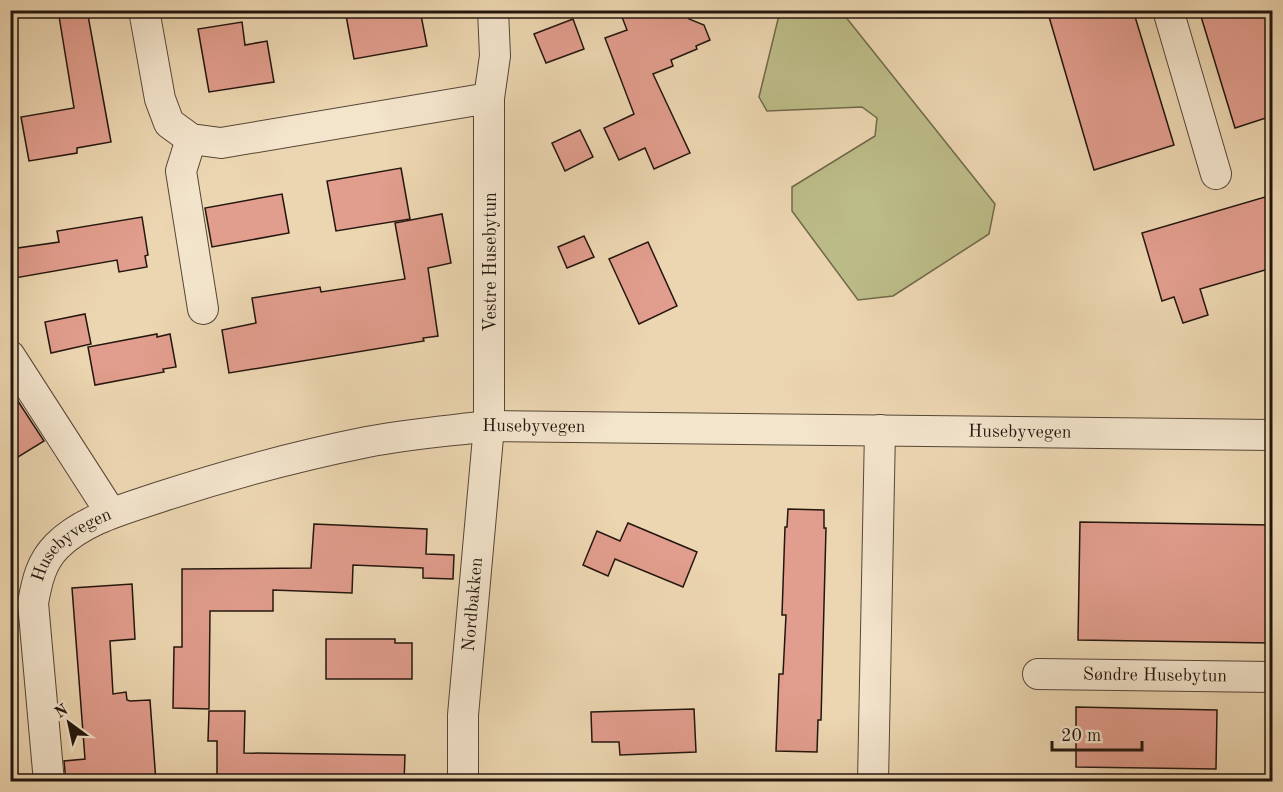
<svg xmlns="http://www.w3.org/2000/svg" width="1283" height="792" font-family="'Old Standard TT',serif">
	<rect width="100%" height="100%" fill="#ecd6b1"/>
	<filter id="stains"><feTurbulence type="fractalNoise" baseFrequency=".00333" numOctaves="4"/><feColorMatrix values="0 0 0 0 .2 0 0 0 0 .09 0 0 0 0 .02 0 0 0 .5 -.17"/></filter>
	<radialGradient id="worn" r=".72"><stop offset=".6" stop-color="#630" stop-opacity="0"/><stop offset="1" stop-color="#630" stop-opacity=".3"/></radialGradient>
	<polygon fill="#bcbc88" stroke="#70694b" stroke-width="1.5" points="780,11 841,11 995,204 989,234 893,296 858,300 792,211 792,187 875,136 877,118 862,107 767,111 759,97"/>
	<g fill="#e19d8d" stroke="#23160e" stroke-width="1.5">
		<polygon points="58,10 87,10 111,142 77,148 77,153 29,161 21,117 74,108"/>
		<polygon points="345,10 420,10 427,46 354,59"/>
		<polygon points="638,10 686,10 689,19 704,25 710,40 696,46 697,49 671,60 673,66 653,74 690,153 654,169 645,148 619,160 604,128 634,114 605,38 627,30 622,17"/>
		<polygon points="1047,10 1133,10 1174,145 1094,170"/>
		<polygon points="1199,10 1272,10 1272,116 1235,128"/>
		<polygon points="573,19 584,49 546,63 534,34"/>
		<polygon points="242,22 245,45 267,41 274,82 209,92 198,29"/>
		<polygon points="580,130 593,157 565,171 552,143"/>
		<polygon points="401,168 410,219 336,231 327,181"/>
		<polygon points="282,194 289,233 212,247 205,208"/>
		<polygon points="1272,195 1272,268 1200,289 1208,315 1183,323 1174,297 1162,301 1142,233"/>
		<polygon points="442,214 451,263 428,268 438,336 423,338 424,341 229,373 222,330 256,323 252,298 320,287 321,292 405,279 395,223"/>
		<polygon points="142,217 148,255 145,256 147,267 119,272 117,260 15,278 11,249 59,242 57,231"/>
		<polygon points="584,236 594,257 567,268 558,247"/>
		<polygon points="648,242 677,306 639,324 609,259"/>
		<polygon points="85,314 91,344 51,353 45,322"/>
		<polygon points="157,334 157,337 170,334 176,367 163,369 164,372 95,385 88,347"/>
		<polygon points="10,389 44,441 10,462"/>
		<polygon points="788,509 824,510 824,528 826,528 821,720 818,720 817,752 776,751 779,674 783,674 786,615 782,615 785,527 787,527"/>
		<polygon points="1080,522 1272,525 1272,643 1078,640"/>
		<polygon points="628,523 697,552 683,587 615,559 608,576 583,565 597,531 620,541"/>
		<polygon points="314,524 427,529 426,554 454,555 453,579 423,578 423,568 353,565 352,593 273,590 273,611 210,611 209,709 173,708 174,647 182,647 182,569 311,568"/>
		<polygon points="132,584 135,639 110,641 113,694 126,692 127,700 130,701 150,700 156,782 66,782 64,761 85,759 72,588"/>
		<polygon points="326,639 395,639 395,643 412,643 412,679 326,679"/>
		<polygon points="1076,707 1217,710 1216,769 1076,767"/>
		<polygon points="694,709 696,752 620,755 619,742 592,742 591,712"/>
		<polygon points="209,711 245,711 244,753 405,755 404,782 217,782 217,741 208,741"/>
	</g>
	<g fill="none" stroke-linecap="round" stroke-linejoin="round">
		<defs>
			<g id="minor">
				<polyline points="144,10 160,99 169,123 191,139 221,143 489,98"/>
				<polyline points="1168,10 1216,174"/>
				<polyline points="191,139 181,171 203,309"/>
				<polyline points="10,356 111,513"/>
				<path id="s1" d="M1038,674L1272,677"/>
				<path id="s2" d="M49,782L33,603C37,581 41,562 57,546C84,519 125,509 160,497C227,475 297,456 367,442C407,434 449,431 489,426L1272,435"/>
				<path id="s3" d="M463,782V715L489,426V98L495,56L493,10"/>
				<polyline points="873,782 880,430"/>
			</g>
		</defs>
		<use href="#minor" stroke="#554637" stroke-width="32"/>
		<use href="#minor" stroke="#f3e4cc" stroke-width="30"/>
	</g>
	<g text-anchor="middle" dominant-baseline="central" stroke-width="4.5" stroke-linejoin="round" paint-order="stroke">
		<g font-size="18" fill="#23160e" stroke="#f3e4cc">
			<text transform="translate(491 262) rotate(-90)">Vestre Husebytun</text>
			<text stroke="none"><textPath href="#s2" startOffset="740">Husebyvegen</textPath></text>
			<text stroke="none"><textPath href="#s2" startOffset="1226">Husebyvegen</textPath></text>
			<text stroke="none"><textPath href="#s2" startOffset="254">Husebyvegen</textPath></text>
			<text stroke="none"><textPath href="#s3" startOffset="178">Nordbakken</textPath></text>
			<text stroke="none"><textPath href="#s1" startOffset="117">Søndre Husebytun</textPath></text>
		</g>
	</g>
	<rect width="1283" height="792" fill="none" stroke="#ecd6b1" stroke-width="36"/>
	<rect x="12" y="12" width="1259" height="768" fill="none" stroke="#23160e" stroke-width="3"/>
	<rect x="18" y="18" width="1247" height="756" fill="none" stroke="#23160e" stroke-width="1.5"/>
	<g transform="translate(69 723) rotate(327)" stroke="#f3e4cc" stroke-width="4.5" paint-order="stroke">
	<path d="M0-4.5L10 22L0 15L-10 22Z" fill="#23160e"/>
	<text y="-9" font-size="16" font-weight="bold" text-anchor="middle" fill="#23160e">N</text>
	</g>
	<path d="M1052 741v9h90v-9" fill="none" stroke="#23160e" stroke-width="3"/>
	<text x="1061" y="741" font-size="18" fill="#23160e" stroke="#f3e4cc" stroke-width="4.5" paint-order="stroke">20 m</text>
	<rect width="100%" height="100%" filter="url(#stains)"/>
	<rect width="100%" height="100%" fill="url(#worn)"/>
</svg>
